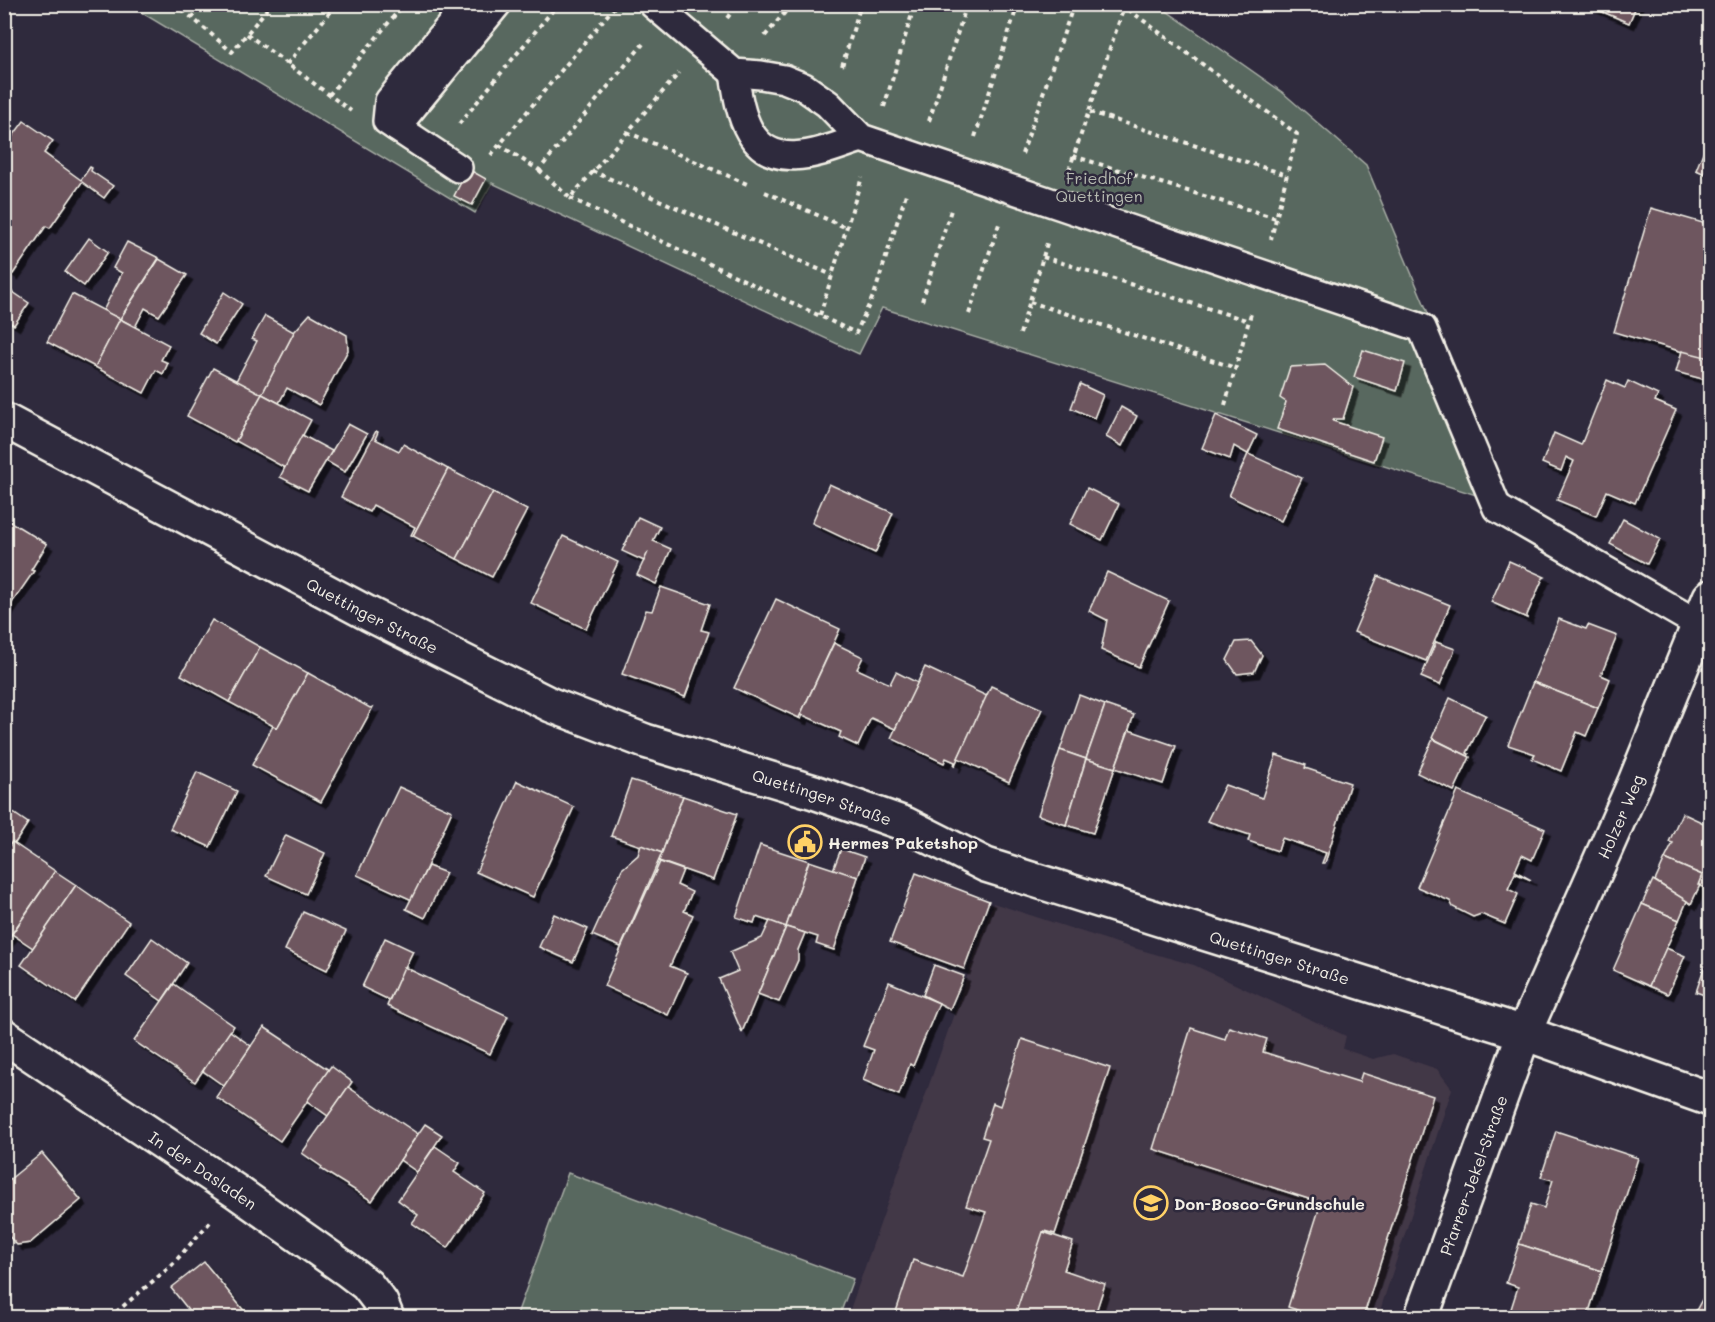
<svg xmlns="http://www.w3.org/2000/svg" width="1715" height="1322" font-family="Mali,sans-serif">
	<defs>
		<filter id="shadow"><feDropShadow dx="5.5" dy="5.5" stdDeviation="0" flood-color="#0009"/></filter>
	</defs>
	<rect width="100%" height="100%" fill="#2f2a3d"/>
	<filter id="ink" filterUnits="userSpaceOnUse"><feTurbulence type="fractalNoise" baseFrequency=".0167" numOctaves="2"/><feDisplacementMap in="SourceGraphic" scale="12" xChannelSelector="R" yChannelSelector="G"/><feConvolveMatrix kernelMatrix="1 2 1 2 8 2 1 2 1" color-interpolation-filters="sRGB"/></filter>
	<g filter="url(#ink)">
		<polygon fill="#423747" points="993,903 1123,945 1194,965 1346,1036 1343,1049 1373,1059 1393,1054 1437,1069 1452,1089 1378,1317 847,1318"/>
		<g fill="#59685f" stroke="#a6aca4" stroke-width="1.5">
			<polygon points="129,5 1158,5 1282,92 1366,165 1441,344 1476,495 882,308 859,354 492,183 475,213"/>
			<polygon points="568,1173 853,1279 839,1317 516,1317"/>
		</g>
		<g fill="#6e565f" stroke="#f4f1e8" stroke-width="1.5" filter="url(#shadow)">
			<polygon points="1592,4 1637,4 1629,23 1591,7"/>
			<polygon points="24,121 53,141 44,153 81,180 90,167 92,168 91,171 113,186 104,198 82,182 50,228 46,226 13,274 4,268 4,148"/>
			<polygon points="1710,135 1710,176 1696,170"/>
			<polygon points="468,169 486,179 472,205 454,196"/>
			<polygon points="1651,208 1710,225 1710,349 1707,359 1614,332"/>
			<polygon points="89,238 108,252 84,286 65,272"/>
			<polygon points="127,242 159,258 120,319 103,311 122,273 113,268"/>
			<polygon points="159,259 187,275 159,316 145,308 135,327 120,319"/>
			<polygon points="4,286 29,303 14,325 4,318"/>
			<polygon points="224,292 242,304 216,344 199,333"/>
			<polygon points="72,294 120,319 95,367 47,342"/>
			<polygon points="310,314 347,335 348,350 319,405 287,388 279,403 262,394 294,332"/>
			<polygon points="265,316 294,332 262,394 236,381 257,341 252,339"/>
			<polygon points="120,319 169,345 161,360 168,363 163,374 156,370 144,393 95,367"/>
			<polygon points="1363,350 1405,363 1397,391 1354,377"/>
			<polygon points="1682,351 1710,358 1710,381 1676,372"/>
			<polygon points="1325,365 1353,387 1343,419 1334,419 1333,421 1382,437 1374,461 1277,429 1286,402 1280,398 1290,367"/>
			<polygon points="213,368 262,394 235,442 187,416"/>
			<polygon points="1607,380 1625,388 1628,381 1658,395 1655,401 1676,410 1635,503 1607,491 1596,516 1557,500 1574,461 1566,457 1561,471 1542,463 1554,433 1581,445"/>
			<polygon points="1080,384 1103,395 1094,418 1071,408"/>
			<polygon points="262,394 311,420 285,468 236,441"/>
			<polygon points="1121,407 1137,416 1122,446 1106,437"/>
			<polygon points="1216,415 1257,435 1248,454 1302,478 1281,521 1229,496 1248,454 1234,446 1230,459 1202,448"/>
			<polygon points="348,424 367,434 345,472 326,461"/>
			<polygon points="376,431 378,432 375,439 399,451 403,444 448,469 413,536 411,535 415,527 373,505 369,512 341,497"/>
			<polygon points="302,435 332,451 308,491 280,477"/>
			<polygon points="448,469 493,492 457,559 413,536"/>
			<polygon points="829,484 893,513 875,553 812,523"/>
			<polygon points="1087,488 1119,504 1102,540 1070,524"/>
			<polygon points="493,492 527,510 492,577 457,559"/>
			<polygon points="638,517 660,527 653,541 671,549 656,584 637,575 648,552 644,561 622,551"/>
			<polygon points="4,518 47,544 31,570 34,571 5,613"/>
			<polygon points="1623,519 1660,539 1647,564 1610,544"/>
			<polygon points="563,536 618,562 586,629 531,603"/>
			<polygon points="1509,561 1545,577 1543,578 1527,615 1527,618 1491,602"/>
			<polygon points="1107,572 1169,601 1139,667 1101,650 1107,620 1089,611"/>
			<polygon points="1378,576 1450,605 1426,661 1354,632"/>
			<polygon points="661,587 710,604 701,630 709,632 685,697 622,674 646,610 652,611"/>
			<polygon points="776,599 840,629 799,718 734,688"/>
			<polygon points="1559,619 1586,629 1588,625 1617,636 1601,675 1610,679 1598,708 1533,682"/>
			<polygon points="212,620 260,647 229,702 181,675"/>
			<polygon points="1251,641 1262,655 1254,672 1237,674 1227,660 1236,642"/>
			<polygon points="1436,642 1455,649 1440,685 1421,677"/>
			<polygon points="834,643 863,657 857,669 890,684 896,672 918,683 895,729 871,718 858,746 839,737 841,732 803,715 801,719 799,718"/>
			<polygon points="260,647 308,673 277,728 229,702"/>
			<polygon points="925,667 987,696 954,767 955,762 946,758 944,763 891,738"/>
			<polygon points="308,673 370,708 373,707 321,802 252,765 273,726 277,728"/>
			<polygon points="1533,682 1598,708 1586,736 1577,732 1561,771 1532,759 1535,754 1508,745"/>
			<polygon points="991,686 1042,709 1009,782 958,758"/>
			<polygon points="1079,695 1105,705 1086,759 1060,750"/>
			<polygon points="1450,698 1487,716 1485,716 1467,753 1469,754 1468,756 1432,738"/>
			<polygon points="1105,705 1134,715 1115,768 1086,759"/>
			<polygon points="1129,730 1176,746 1163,784 1115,768"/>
			<polygon points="1433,739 1470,757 1454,791 1417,773"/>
			<polygon points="1060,750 1086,759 1066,825 1038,815"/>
			<polygon points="1276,755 1306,765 1305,768 1350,783 1325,863 1322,863 1326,853 1282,838 1278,851 1248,841 1250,835 1207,821 1225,785 1262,798"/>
			<polygon points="1086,759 1115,768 1093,833 1066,825"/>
			<polygon points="197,772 237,791 210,847 170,829"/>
			<polygon points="1710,776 1710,795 1703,793"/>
			<polygon points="631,780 683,796 662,853 611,836"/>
			<polygon points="517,781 574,807 533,897 476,872"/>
			<polygon points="399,787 452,811 412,900 357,875"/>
			<polygon points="1458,791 1545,829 1532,860 1522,855 1515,871 1531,880 1515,873 1508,889 1518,894 1505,924 1481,914 1473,917 1453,907 1450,901 1417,887"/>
			<polygon points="683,796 737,814 713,880 659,861"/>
			<polygon points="9,810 28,823 15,843 12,842 4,853 4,816"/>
			<polygon points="1682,813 1710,826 1710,890 1698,885 1702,875 1665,859 1673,843 1669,842"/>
			<polygon points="286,835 325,853 306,894 266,876"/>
			<polygon points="12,842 55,871 4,945 4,853"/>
			<polygon points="641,845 662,853 621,947 592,935 622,869 638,855"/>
			<polygon points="760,845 809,861 786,927 756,917 754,923 736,917"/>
			<polygon points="841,849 865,857 858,877 833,870"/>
			<polygon points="1665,859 1702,875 1698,885 1700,885 1691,904 1655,881"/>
			<polygon points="809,861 858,877 834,950 816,944 818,937 786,927"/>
			<polygon points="660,862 683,870 677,885 692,892 684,911 693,915 670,966 687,973 668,1015 604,986"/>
			<polygon points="428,866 446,873 425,918 406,909"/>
			<polygon points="55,871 76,885 33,948 12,934"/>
			<polygon points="916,873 989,901 964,969 890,942"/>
			<polygon points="1653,880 1687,901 1679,920 1642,904"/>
			<polygon points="76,885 129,922 75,1002 21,965"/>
			<polygon points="1642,904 1679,920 1649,986 1613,970"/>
			<polygon points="303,912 346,931 327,970 285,950"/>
			<polygon points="554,914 588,929 573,962 539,947"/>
			<polygon points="770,921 786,927 742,1032 719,979 738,971 730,952 762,938"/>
			<polygon points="786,927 805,933 798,950 798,960 779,1002 758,994"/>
			<polygon points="152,938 187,963 162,1001 126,976"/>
			<polygon points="385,938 413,951 389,1000 362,987"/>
			<polygon points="1666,948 1685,956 1668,994 1649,986"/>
			<polygon points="1710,950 1710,997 1696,992"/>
			<polygon points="934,965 964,976 950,1009 923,995"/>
			<polygon points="404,967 508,1016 490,1054 387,1006"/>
			<polygon points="889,982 939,1003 913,1066 910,1064 899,1095 863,1080 874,1050 863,1046"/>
			<polygon points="174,984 234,1026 195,1082 134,1041"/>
			<polygon points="264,1027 329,1070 280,1141 216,1097"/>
			<polygon points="1229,1027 1267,1039 1263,1052 1359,1082 1362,1073 1433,1096 1363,1318 1321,1318 1288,1307 1321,1203 1153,1149 1191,1028 1225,1039"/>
			<polygon points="230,1031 251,1046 224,1086 203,1071"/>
			<polygon points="1022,1039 1110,1068 1055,1234 1044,1231 1014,1318 894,1318 913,1260 963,1277 986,1212 966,1206 989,1139 982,1137 993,1103 1000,1106"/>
			<polygon points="331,1066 352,1082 328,1116 307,1101"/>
			<polygon points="348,1087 418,1134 372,1201 321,1169 322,1167 302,1153"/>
			<polygon points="425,1124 442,1135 417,1172 400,1160"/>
			<polygon points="1556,1131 1638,1158 1602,1271 1519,1244 1531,1204 1544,1208 1553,1180 1541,1177"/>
			<polygon points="435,1146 460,1163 454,1172 485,1193 448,1248 412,1223 418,1215 398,1200"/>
			<polygon points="42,1153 81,1200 30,1243 17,1245 4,1231 4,1184"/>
			<polygon points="1043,1232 1073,1242 1064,1270 1105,1284 1094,1318 1014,1318"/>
			<polygon points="1519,1244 1602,1271 1587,1318 1495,1318 1497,1311 1509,1315 1518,1287 1506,1283"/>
			<polygon points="204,1262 250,1318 195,1318 171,1288"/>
			<polygon points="1710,1285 1710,1318 1697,1318 1693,1316"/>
		</g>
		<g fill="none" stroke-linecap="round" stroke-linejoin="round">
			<defs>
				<g id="service">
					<polyline points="653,4 734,73 761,75 784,79 804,87 828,104 861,138 1422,328 1497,508 1700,625"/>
					<path d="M734,73C737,92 740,115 750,132C774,174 825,150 861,138"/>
					<polyline points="396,127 497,4"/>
					<polyline points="458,168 387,121 389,101 468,4"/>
				</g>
				<g id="minor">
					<path id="s1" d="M4,1036L237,1192L346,1269L367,1285L381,1303L387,1318"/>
					<path id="s2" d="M1421,1318L1524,1033L1635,782L1710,597"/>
				</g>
				<g id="tertiary">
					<path id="s3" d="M4,420L369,614L551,705L645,741L814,792L905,824L986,865L1524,1033L1710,1099"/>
				</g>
			</defs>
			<use href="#service" stroke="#f4f1e8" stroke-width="32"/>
			<use href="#minor" stroke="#f4f1e8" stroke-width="38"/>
			<use href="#tertiary" stroke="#f4f1e8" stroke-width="38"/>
			<g stroke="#f4f1e8" stroke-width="4" stroke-dasharray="4.5 4.5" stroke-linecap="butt">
				<polyline points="176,4 232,52 271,4"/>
				<polyline points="1121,4 1297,134 1271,239"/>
				<polyline points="192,18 203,4"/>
				<polyline points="727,18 738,4"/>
				<polyline points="247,34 351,111"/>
				<polyline points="765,36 792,4"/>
				<polyline points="287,64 337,4"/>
				<polyline points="842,66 861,4"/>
				<polyline points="329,95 404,4"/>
				<polyline points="884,107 915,4"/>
				<polyline points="1090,112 1287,175"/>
				<polyline points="929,121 967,4"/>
				<polyline points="459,124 558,4"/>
				<polyline points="627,132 747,184"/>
				<polyline points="975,137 1018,4"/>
				<polyline points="499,145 539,170 643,44"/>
				<polyline points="1022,154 1074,4"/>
				<polyline points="491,155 615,6"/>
				<polyline points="1073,156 1276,218"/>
				<polyline points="539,170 570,198 679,73"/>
				<polyline points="1069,170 1124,7"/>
				<polyline points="592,171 832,275"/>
				<polyline points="765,192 847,228"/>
				<polyline points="570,198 856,333 875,292 906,194"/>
				<polyline points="1043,257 1249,321"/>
				<polyline points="922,301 952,207"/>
				<polyline points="1030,302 1236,368"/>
				<polyline points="969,314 999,224"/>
				<polyline points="820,315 862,177"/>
				<polyline points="1020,334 1048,240"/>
				<polyline points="1225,405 1252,310"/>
				<polyline points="109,1318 171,1266 211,1221"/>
			</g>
			<use href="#service" stroke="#2f2a3d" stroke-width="27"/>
			<use href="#minor" stroke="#2f2a3d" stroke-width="33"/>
			<use href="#tertiary" stroke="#2f2a3d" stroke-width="33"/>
		</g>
	</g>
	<defs>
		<symbol id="civic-ring" viewBox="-11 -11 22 22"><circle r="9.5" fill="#2f2a3d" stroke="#ffd166" stroke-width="1.5"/><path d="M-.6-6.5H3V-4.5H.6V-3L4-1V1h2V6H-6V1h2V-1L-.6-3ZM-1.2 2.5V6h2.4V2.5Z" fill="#ffd166"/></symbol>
		<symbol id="school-ring" viewBox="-11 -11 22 22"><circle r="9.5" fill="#2f2a3d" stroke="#ffd166" stroke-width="1.5"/><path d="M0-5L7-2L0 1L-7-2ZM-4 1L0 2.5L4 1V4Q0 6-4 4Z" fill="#ffd166"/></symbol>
	</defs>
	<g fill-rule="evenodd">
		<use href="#civic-ring" x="786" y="823" width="38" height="38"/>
		<use href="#school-ring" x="1132" y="1184" width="38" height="38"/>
	</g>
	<g text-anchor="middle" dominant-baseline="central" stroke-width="5" stroke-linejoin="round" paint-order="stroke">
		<g font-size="16" fill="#b6bab1" stroke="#2f2a3d">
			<text x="1099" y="177">Friedhof<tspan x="1099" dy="18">Quettingen</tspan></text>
		</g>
		<g font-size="16" fill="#f4f1e8" stroke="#2f2a3d">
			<text stroke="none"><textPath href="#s3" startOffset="417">Quettinger Straße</textPath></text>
			<text stroke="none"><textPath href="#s3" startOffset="903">Quettinger Straße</textPath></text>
			<text stroke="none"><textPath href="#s2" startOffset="540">Holzer Weg</textPath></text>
			<text stroke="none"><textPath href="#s3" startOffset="1389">Quettinger Straße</textPath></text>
			<text stroke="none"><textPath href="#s1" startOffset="240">In der Dasladen</textPath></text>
			<text stroke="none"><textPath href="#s2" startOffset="152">Pfarrer-Jekel-Straße</textPath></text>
		</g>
		<g font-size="16" font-weight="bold" fill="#f4f1e8" stroke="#2f2a3d" text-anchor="start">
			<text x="828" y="842">Hermes Paketshop</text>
			<text x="1174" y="1203">Don-Bosco-Grundschule</text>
		</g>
	</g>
	<rect width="1715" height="1322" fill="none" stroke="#2f2a3d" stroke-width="24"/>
	<rect x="12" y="12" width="1691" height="1298" fill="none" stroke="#f4f1e8" stroke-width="2" filter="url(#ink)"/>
</svg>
